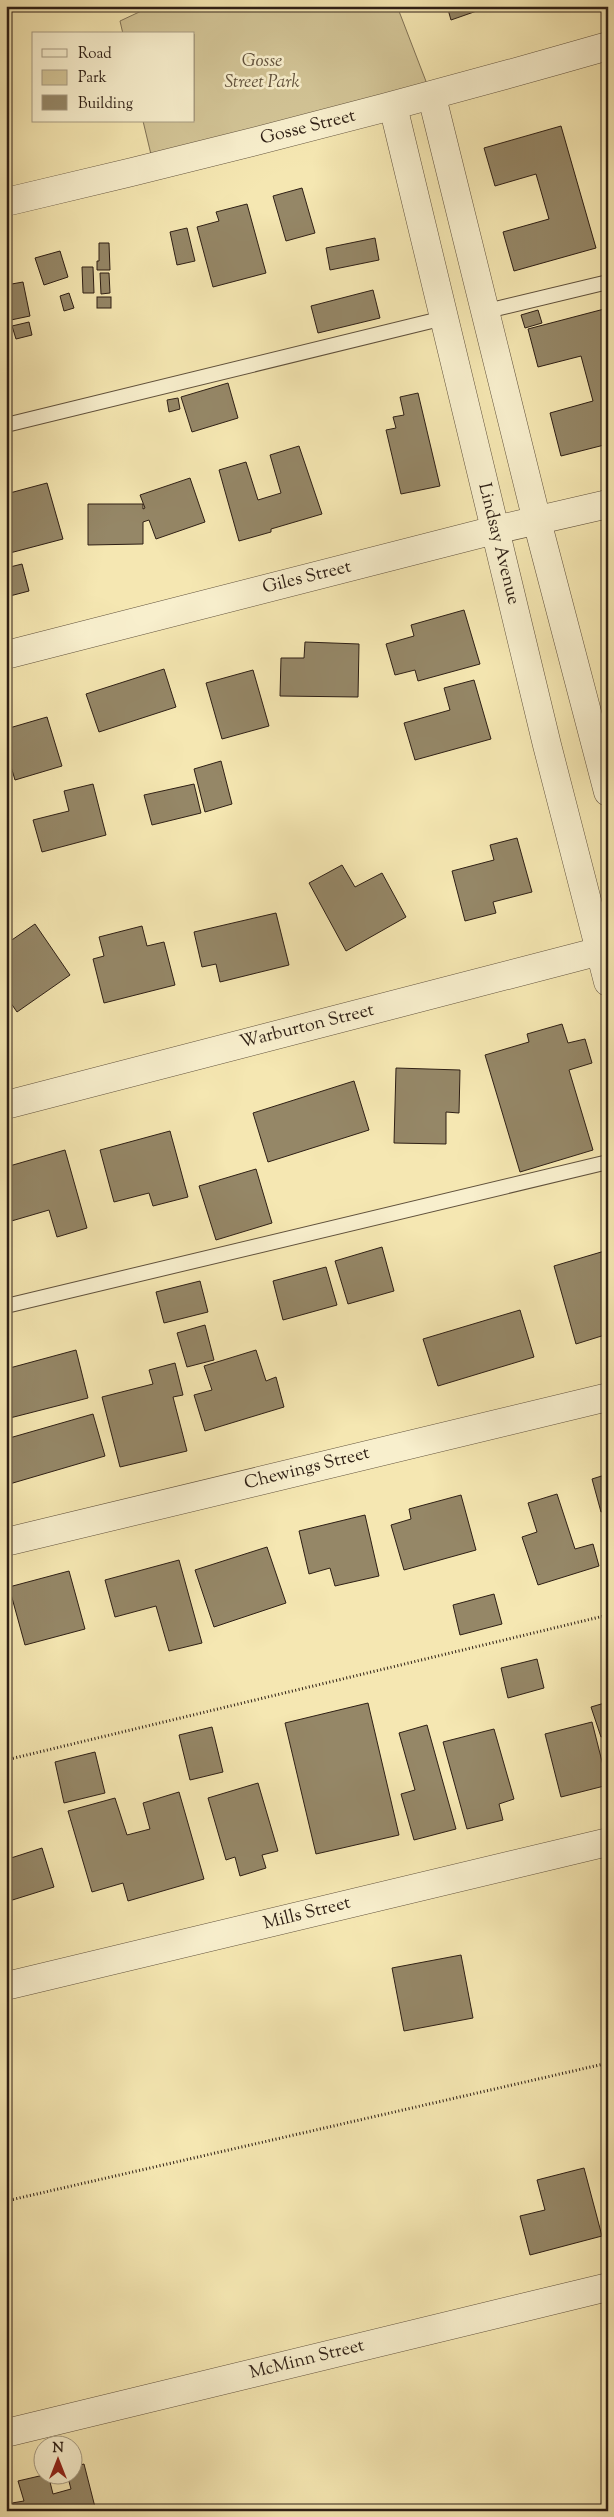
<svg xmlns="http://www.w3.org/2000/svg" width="614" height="2517" font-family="'Sorts Mill Goudy',serif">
	<rect width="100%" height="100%" fill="#f5e7b2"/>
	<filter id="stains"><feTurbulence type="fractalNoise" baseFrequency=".004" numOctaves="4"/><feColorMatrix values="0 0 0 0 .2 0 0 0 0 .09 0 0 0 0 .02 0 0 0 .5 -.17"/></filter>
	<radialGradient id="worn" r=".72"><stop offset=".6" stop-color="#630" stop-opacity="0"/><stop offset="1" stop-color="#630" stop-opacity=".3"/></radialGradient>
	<polygon fill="#d3c597" stroke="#807256" points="152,6 397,6 432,97 154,167 143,121 194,121 194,34 123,34 120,21"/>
	<g fill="#958767" stroke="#2e1f15">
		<polygon points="447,6 491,6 451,20"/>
		<polygon points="561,126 596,248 514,271 503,232 549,219 536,174 495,186 484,148"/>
		<polygon points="302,188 315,233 286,241 273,196"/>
		<polygon points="247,204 266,273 213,287 197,227 219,221 216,212"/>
		<polygon points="187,228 195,261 177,265 170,232"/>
		<polygon points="375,238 379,260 330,270 326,248"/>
		<polygon points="99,243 109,243 110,270 97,270 97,261 99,261"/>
		<polygon points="60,251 68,277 44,285 35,258"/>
		<polygon points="82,267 93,267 94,293 83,293"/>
		<polygon points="100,273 109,273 110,293 101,294"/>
		<polygon points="23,282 30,316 6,321 6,285"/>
		<polygon points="373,290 380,318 318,333 311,306"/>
		<polygon points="69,293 74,308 64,311 60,296"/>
		<rect x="97" y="297" width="14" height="11"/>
		<polygon points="608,308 608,444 561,456 550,413 593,401 581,356 538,367 528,329"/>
		<polygon points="538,310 542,323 525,328 521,315"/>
		<polygon points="29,322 32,335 16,339 12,326"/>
		<polygon points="228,383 238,418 192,432 181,397"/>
		<polygon points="418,393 440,486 401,494 386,430 396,428 393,417 404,415 400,397"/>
		<polygon points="178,398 180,409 169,412 167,400"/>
		<polygon points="299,446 322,514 271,529 271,532 239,541 219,470 246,462 258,500 281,493 270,455"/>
		<polygon points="190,478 205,522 156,539 149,520 143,522 143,544 88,545 88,504 143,504 143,509 145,508 140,495"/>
		<polygon points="47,483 63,539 6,554 6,494"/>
		<polygon points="22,564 29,591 6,597 6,568"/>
		<polygon points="464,610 480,664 418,681 415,670 395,675 386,644 414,636 411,625"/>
		<polygon points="305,642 359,644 358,697 280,696 281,658 304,658"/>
		<polygon points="164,669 176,707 99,732 86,694"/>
		<polygon points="253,670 269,726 222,739 206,683"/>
		<polygon points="474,680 491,739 415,760 404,723 450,710 444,688"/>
		<polygon points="47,717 62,766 15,780 6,750 6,729"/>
		<polygon points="221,761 232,804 205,812 194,769"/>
		<polygon points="93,784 106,835 42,852 33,820 69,811 64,791"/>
		<polygon points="194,784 201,813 152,825 144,795"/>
		<polygon points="517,838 532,892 493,902 496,913 465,921 452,871 494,860 490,845"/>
		<polygon points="342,865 355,887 382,873 406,917 346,951 309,883"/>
		<polygon points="276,913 289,965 220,982 216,964 202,967 194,932"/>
		<polygon points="35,924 70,975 17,1012 6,996 6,944"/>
		<polygon points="142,926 147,946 164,942 175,985 104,1003 93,959 104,956 99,937"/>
		<polygon points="562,1024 568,1043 585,1039 592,1063 569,1070 593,1150 520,1172 485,1055 529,1042 527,1034"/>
		<polygon points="396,1068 460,1070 459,1113 446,1112 446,1144 394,1143"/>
		<polygon points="354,1081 369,1130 268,1162 253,1113"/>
		<polygon points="170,1131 188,1197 153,1206 149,1193 114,1202 100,1150"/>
		<polygon points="65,1150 87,1228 57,1237 49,1210 8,1222 6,1214 6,1167"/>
		<polygon points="256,1169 272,1223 216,1240 199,1186"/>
		<polygon points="382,1247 394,1291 348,1304 335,1261"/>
		<polygon points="608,1250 608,1334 576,1344 554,1266"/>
		<polygon points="326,1267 337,1305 283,1320 273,1281"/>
		<polygon points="200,1281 208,1312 164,1323 156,1292"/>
		<polygon points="520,1310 534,1357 438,1386 423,1339"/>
		<polygon points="205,1325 214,1360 187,1367 177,1333"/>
		<polygon points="76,1350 88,1398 6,1419 6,1369"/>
		<polygon points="256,1350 266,1381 276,1377 284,1407 205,1431 194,1395 212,1390 204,1366"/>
		<polygon points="175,1363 183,1395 173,1397 187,1451 120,1467 102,1397 153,1384 149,1370"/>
		<polygon points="93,1414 105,1456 6,1485 6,1439"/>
		<polygon points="608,1474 608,1510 601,1512 592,1479"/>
		<polygon points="557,1494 575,1549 593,1544 599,1566 538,1585 522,1537 537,1532 528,1503"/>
		<polygon points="461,1495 476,1550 404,1570 391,1525 411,1519 409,1509"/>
		<polygon points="365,1515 379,1576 335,1586 330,1568 309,1574 299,1531"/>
		<polygon points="267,1547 286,1603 214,1627 195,1570"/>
		<polygon points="179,1560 202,1643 169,1651 156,1606 115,1617 105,1580"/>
		<polygon points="69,1571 85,1629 25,1645 9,1587"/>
		<polygon points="494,1594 502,1624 460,1635 453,1605"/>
		<polygon points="537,1659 544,1688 508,1698 501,1668"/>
		<polygon points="608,1702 608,1734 601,1737 591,1707"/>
		<polygon points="368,1703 399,1835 316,1854 285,1723"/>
		<polygon points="592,1722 608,1785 561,1797 545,1734"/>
		<polygon points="427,1725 456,1829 414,1840 401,1794 415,1790 399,1733"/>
		<polygon points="212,1727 223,1772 190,1780 179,1735"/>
		<polygon points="494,1729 514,1799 499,1804 503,1820 467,1829 443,1742"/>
		<polygon points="95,1752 105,1793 64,1803 55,1762"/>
		<polygon points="258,1783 278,1851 262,1855 266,1868 240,1876 235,1857 226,1860 208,1798"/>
		<polygon points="179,1792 204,1879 128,1901 123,1883 92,1892 68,1811 115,1798 127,1835 150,1829 143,1803"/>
		<polygon points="6,1845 11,1858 42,1848 54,1887 6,1902"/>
		<polygon points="461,1955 473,2018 404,2031 392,1968"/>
		<polygon points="584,2168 602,2236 530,2255 520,2216 545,2210 537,2180"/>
		<polygon points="84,2464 96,2511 6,2511 6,2504 24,2501 18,2481 48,2474 53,2494 71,2489 67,2474 72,2474 72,2467"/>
	</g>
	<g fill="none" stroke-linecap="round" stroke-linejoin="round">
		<defs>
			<g id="lane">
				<polyline points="487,311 608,282"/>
				<polyline points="6,425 444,318"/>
				<polyline points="6,1306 608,1162"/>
			</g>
			<g id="street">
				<polyline points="432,97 537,521 608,792"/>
				<polyline points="393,106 547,745 608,982"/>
				<path d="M6,202C208,155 409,103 608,46"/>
				<polyline points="6,655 495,530 608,504"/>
				<polyline points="6,1105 608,949"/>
				<polyline points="6,1542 608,1397"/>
				<polyline points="6,1986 608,1842"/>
				<polyline points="6,2433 608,2287"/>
			</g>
		</defs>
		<use href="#lane" stroke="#60513c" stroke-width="16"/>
		<use href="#street" stroke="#60513c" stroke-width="29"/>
		<g stroke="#2e1f15" stroke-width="3" stroke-dasharray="1 2.5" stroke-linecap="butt">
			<polyline points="6,1760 608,1615"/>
			<polyline points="6,2201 608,2063"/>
		</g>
		<use href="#lane" stroke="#f8efcd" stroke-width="14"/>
		<use href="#street" stroke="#f8efcd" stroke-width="28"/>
	</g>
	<g text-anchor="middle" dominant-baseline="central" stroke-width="5" stroke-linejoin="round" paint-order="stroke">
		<g font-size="18" font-style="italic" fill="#60513c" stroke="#f8efcd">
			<text x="262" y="62">Gosse<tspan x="262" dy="21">Street Park</tspan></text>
		</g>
		<g font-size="18" fill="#2e1f15" stroke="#f8efcd">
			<text transform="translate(308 128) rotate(-14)">Gosse Street</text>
			<text transform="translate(498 544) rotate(76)">Lindsay Avenue</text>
			<text transform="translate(307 578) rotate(-14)">Giles Street</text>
			<text transform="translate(307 1027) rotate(-14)">Warburton Street</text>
			<text transform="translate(307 1469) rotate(-14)">Chewings Street</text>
			<text transform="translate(307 1914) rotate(-14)">Mills Street</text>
			<text transform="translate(307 2360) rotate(-14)">McMinn Street</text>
		</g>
	</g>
	<rect width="614" height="2517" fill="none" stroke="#f5e7b2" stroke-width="25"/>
	<rect x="8" y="8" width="599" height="2502" fill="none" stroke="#2e1f15" stroke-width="2.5"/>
	<rect x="12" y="12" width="589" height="2492" fill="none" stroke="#2e1f15"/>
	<rect x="32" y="32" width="162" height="90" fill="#f8efcd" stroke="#a79c83"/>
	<rect x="42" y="49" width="25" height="8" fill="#f8efcd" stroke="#a79c83"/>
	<text x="78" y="58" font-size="15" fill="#2e1f15">Road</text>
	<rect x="42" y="70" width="25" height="15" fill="#d3c597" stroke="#a79c83"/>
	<text x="78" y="82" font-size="15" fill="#2e1f15">Park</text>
	<rect x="42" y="95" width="25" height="15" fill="#958767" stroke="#a79c83"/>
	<text x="78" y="108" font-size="15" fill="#2e1f15">Building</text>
	<g transform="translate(58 2460)"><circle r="24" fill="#f8efcd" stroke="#a79c83"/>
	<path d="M0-4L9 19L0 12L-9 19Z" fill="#8f2418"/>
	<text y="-8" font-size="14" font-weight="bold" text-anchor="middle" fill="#2e1f15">N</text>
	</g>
	<rect width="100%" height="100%" filter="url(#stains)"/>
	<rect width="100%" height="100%" fill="url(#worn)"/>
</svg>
